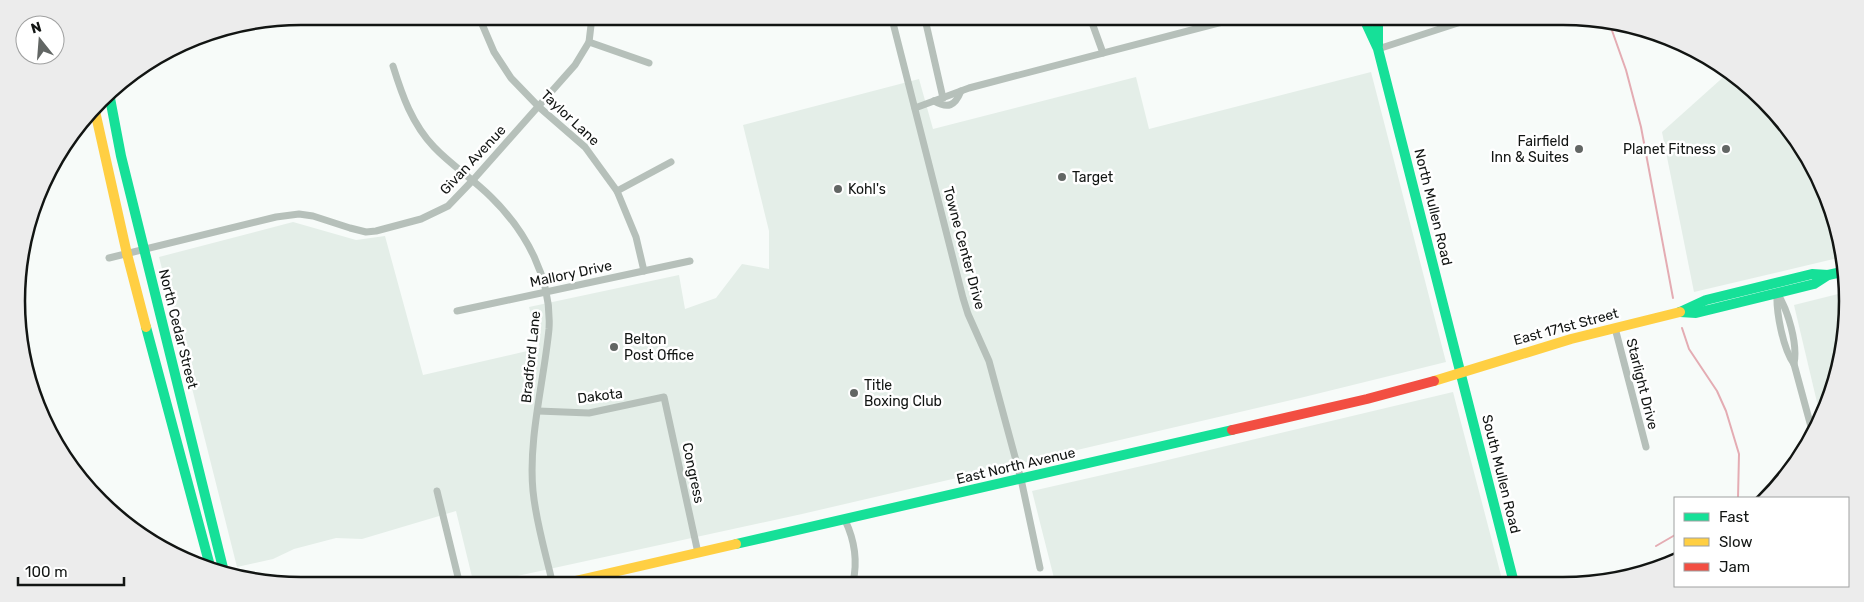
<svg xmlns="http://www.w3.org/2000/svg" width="1864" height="602" font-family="Rubik,sans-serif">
	<rect width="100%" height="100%" fill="#f7fbf9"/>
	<g fill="#e4eee8">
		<polygon points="1371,72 1446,362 1300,398 802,514 494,581 473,581 456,511 362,539 336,538 294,549 273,559 237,567 159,257 293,222 356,240 385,236 423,375 540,348 529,307 679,275 685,309 716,298 742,264 769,269 769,231 743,125 919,79 933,129 1136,77 1149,129"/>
		<polygon points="1729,72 1800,143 1842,246 1842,257 1694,292 1662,132"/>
		<polygon points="1842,293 1842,357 1820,415 1794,305"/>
		<polygon points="1453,392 1503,583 1055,582 1032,491 1155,463"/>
	</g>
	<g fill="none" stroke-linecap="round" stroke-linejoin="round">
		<g stroke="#e4acb3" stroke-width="2">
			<polyline points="1609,22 1626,70 1641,127 1673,298"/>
			<polyline points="1682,328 1689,349 1717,391 1726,411 1739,454 1738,498"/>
			<polyline points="1656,546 1675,535"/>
		</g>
		<g stroke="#b6c0ba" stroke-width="7">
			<polyline points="479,17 494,52 511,78 539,107 585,147 617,191 636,237 644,271"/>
			<polyline points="892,19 963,298 968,314 989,361 1021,479 1040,568"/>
			<polyline points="925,19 943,98"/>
			<polyline points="1091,20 1103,53"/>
			<polyline points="589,42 649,63"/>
			<polyline points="1378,49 1464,21"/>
			<path d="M393,66C402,95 412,124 434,147C451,165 473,179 491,197C526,231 552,279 549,329C544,381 528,439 533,491C536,522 545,551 552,581"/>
			<path d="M934,101C948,109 955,106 961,91"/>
			<polyline points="915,108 969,88 1230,20"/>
			<polyline points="617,191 671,162"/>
			<polyline points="109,258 276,217 299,214 313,216 350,228 366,232 376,231 421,219 448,206 473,180 575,65 589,42 592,17"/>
			<path d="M1777,293C1776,312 1783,349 1794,364L1813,434"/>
			<path d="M1777,293C1788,310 1798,344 1794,364"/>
			<polyline points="457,311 690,261"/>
			<polyline points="1615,328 1646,447"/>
			<polyline points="538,411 589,413 664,397 698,553"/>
			<polyline points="437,491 459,581"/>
			<path d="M845,520C854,539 858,560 853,582"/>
		</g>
		<g stroke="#16e098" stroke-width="10">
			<polyline points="1365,21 1378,49 1514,583"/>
			<polyline points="1378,21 1378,45"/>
			<polyline points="109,93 121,156 224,572"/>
			<polyline points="1680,312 1696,313 1814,284 1828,275 1842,272"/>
			<polyline points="1680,312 1706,300 1812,274 1828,275"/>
			<polyline points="146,327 210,566"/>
			<polyline points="736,544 1232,430"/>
		</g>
		<g stroke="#ffcf43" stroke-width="10">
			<polyline points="95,111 127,254 146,327"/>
			<polyline points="1434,381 1571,339 1680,312"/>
			<polyline points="575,581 736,544"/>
		</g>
		<polyline stroke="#f24e42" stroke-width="10" points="1232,430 1367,399 1434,381"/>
	</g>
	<g fill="#626664" stroke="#fff" stroke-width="2">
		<circle cx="1579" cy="149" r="5"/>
		<circle cx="1726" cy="149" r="5"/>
		<circle cx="1062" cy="177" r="5"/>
		<circle cx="838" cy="189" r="5"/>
		<circle cx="614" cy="347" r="5"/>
		<circle cx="854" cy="393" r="5"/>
	</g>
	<g text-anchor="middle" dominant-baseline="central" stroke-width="5" stroke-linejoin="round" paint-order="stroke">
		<g font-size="14" fill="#121513" stroke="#fff">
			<text transform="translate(570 118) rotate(43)">Taylor Lane</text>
			<text transform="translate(473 160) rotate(-47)">Givan Avenue</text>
			<text transform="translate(1433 207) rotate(76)">North Mullen Road</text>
			<text transform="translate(964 248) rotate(75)">Towne Center Drive</text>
			<text transform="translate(571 274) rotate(-12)">Mallory Drive</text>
			<text transform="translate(1566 327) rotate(-15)">East 171st Street</text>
			<text transform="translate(178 329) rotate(76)">North Cedar Street</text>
			<text transform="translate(531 357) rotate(-84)">Bradford Lane</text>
			<text transform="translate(1642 384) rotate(76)">Starlight Drive</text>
			<text transform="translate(600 396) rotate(-7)">Dakota</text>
			<text transform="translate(1016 466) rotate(-13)">East North Avenue</text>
			<text transform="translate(693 473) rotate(78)">Congress</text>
			<text transform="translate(1501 474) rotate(76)">South Mullen Road</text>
		</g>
		<g font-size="14" fill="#121513" stroke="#fff" text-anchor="start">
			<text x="1569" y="141" text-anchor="end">Fairfield<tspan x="1569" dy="16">Inn &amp; Suites</tspan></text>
			<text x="1716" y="149" text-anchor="end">Planet Fitness</text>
			<text x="1072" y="177">Target</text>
			<text x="848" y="189">Kohl's</text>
			<text x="624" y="339">Belton<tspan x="624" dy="16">Post Office</tspan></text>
			<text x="864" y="385">Title<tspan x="864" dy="16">Boxing Club</tspan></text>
		</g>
	</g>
	<path d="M0 0H1864V602H0ZM301 25H1563A276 276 0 0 1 1839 301V301A276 276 0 0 1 1563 577H301A276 276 0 0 1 25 301V301A276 276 0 0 1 301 25Z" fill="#ececec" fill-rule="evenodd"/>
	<path fill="none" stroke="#121513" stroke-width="2.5" d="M301 25H1563A276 276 0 0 1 1839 301V301A276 276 0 0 1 1563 577H301A276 276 0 0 1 25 301V301A276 276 0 0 1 301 25Z"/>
	<rect x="1674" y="497" width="175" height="90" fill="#ffffff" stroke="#a0a1a1"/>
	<rect x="1684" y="513" width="25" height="8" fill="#16e098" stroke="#a0a1a1"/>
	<text x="1719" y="522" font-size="15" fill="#121513">Fast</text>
	<rect x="1684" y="538" width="25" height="8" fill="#ffcf43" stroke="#a0a1a1"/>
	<text x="1719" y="547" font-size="15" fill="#121513">Slow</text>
	<rect x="1684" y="563" width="25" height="8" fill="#f24e42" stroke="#a0a1a1"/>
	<text x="1719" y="572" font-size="15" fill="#121513">Jam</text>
	<g transform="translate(40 40) rotate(343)"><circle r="24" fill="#ffffff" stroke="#a0a1a1"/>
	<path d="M0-4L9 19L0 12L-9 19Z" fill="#626664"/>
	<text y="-8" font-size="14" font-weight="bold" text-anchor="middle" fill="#121513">N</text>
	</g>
	<path d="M18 577v8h106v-8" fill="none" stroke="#121513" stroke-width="2.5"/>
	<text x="25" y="577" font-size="15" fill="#121513" stroke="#ffffff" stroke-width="4" paint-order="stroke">100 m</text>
</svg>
